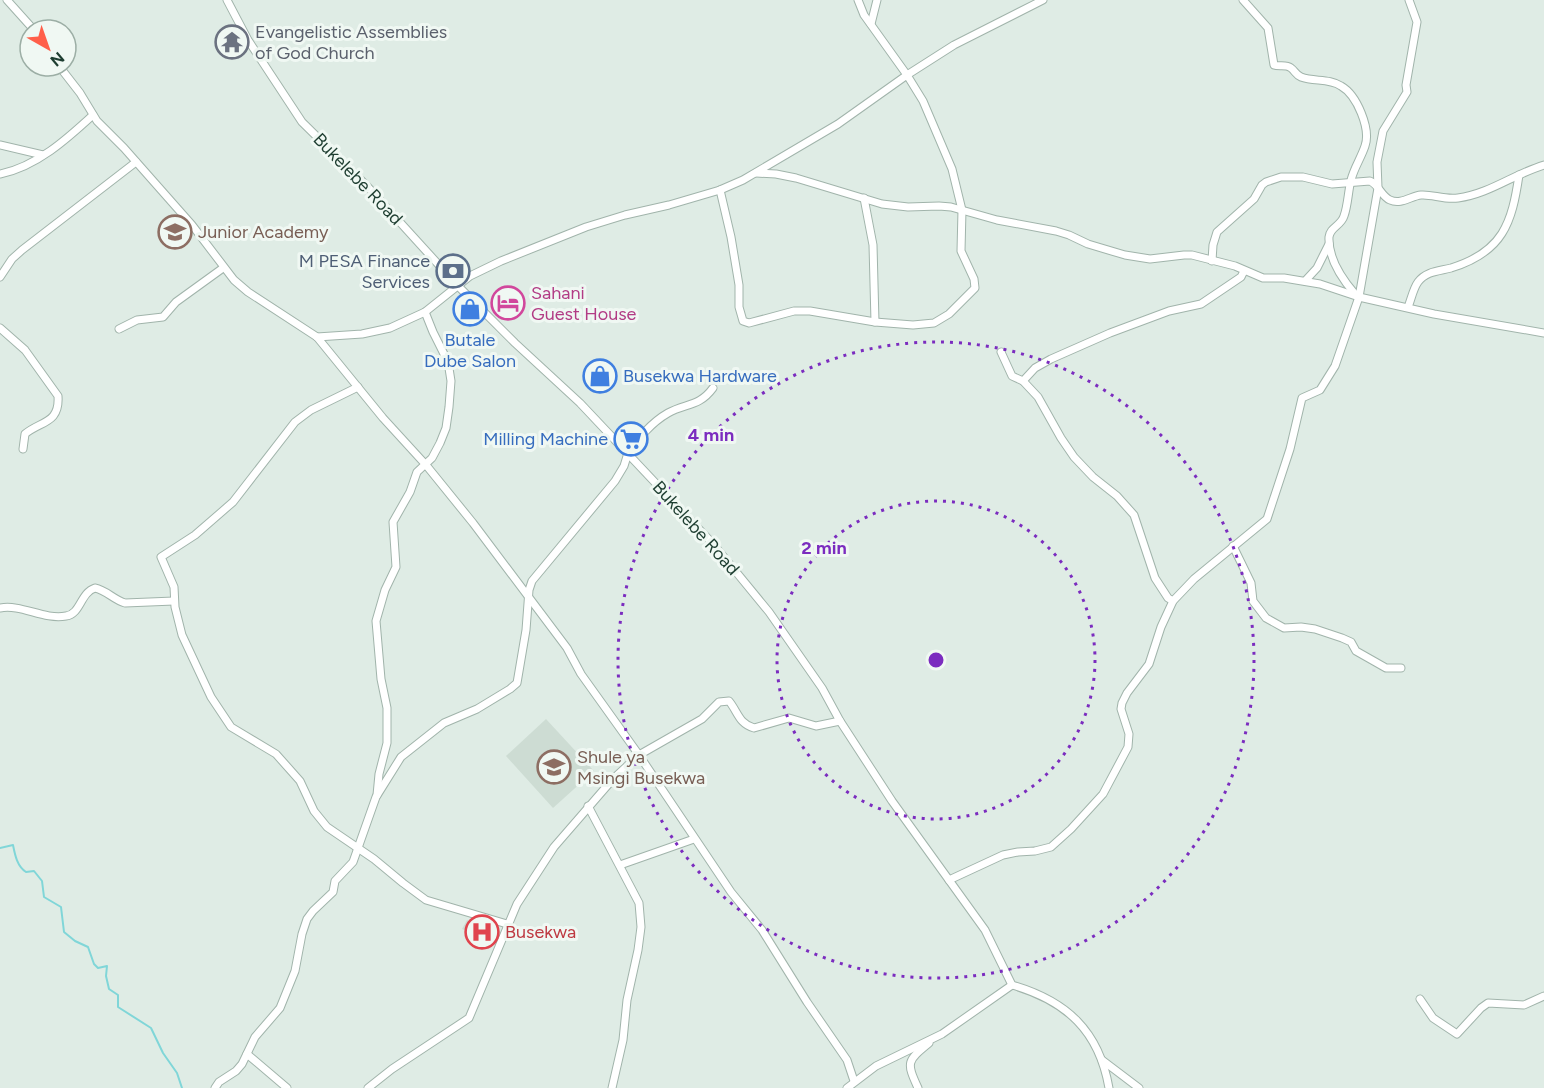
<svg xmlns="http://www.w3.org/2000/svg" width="1544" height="1088" font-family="Figtree,sans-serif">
	<rect width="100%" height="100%" fill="#dfece5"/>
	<g fill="#cddcd3">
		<polygon points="546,719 594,771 553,808 506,756"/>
		<polygon points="467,920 501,936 497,945 462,929"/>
	</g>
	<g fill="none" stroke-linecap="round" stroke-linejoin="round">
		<path stroke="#80d6d8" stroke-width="2" d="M0,848L13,845C15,855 17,866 26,872L34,871L42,881L44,897L61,907L64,932L75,941L88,947L94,964L98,968L107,966L106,976L109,989L118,995V1007L151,1028L163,1053L177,1073L182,1088"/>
		<defs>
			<g id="street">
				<polyline points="7,0 34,30"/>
				<path d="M227,0L248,40L302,122L367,186L458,286L515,343L580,403L714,545L769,612L822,688L840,721L892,801L985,930L1012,985C1067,1001 1099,1031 1109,1088"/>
				<path d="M1243,0L1268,28L1274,65C1279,67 1286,64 1291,68C1295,71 1296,75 1301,77C1314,82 1329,78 1341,86C1357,95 1371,129 1365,146C1361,158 1354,168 1351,180C1348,192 1348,205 1344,216C1341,226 1330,227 1329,237C1328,258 1342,279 1355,294"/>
				<polyline points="871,24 877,0"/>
				<polyline points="59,66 80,93 97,121 124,148 192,225 234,280 248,292 317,337 383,418 426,465 473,523 567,648 581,674 639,755 731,892 762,930 807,1002 847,1060 854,1081"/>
				<polyline points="0,145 43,155"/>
				<polyline points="756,173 776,174 796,178 882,204 908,207 939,206 951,207 997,220 1056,231 1069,235 1088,244 1125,255 1150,259 1184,255 1192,255 1235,266 1263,278 1284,278 1320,284 1359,297 1434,314 1544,333"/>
				<path d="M0,174C36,167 67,139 93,115"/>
				<polyline points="720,190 731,237 739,285 739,307 743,321 749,323 794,311 810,311 875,322 913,325 934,323 949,314 975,288 974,279 961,251 962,210 952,169 923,101 907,75 864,15 858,0"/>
				<polyline points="864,198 873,245 875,322"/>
				<path d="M1212,261L1213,245L1217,232L1254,199L1262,185L1266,182L1281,177H1303L1332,184L1370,181C1379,185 1381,196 1390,200C1401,205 1411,196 1421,195C1432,194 1444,200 1458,198C1489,194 1514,174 1544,165"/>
				<polyline points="0,277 12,259 22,250 136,162"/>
				<polyline points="1305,281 1317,268 1329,244"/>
				<path d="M1408,307C1411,300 1413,289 1418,282C1426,271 1440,271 1451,268C1503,252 1512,223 1519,175"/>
				<path d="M0,328L25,350L58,396C60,424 40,421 25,434L23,449"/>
				<polyline points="119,329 137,320 163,317 176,302 223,268"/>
				<polyline points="317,337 362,334 390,328 425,312 470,276 501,261 586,227 625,215 669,205 720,190 743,180 838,124 907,75 954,45 1043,0"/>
				<polyline points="1001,352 1012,376 1023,381 1038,397 1061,438 1074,457 1093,477 1117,496 1134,515 1155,578 1168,598 1173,601"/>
				<polyline points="1023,381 1035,368 1051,359 1110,333 1169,311 1201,304 1241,277 1244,271"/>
				<polyline points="358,387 311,410 295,422 233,502 195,535 161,557 174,587 175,607 182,635 211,697 231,727 276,754 300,781 314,811 327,827 374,859 403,883 426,900 507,924"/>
				<path d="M630,456C634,440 654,421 668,413C686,403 699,407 713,388"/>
				<polyline points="1233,546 1251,583 1253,601 1266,618 1284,628 1301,627 1315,629 1342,638 1351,642 1356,651 1386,668 1401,668"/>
				<path d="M0,608C22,604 43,620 66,616C81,614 80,593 95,588C106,590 114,600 125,603L174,601"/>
				<polyline points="377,795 379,774 387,743 387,708 381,679 376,621 385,590 396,567 393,522 410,492 417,472 432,458 440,443 446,428 449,407 451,381 448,362 433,332 425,312"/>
				<polyline points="588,806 639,903 641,927 638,950 627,1000 623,1040 612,1088"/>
				<polyline points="620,865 694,839"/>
				<polyline points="949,880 1003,855 1018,852 1035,851 1051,847 1071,829 1103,794 1128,747 1129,734 1121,709 1122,703 1127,693 1149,664 1161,627 1173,601 1194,579 1267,519 1290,449 1302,398 1320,390 1335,366 1359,297 1378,188 1377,162 1383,131 1407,92 1406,85 1417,22 1409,0"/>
				<polyline points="1420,999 1433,1018 1457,1034 1481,1008 1488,1003 1524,1005 1544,996"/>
				<polyline points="247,1054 287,1088"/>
				<polyline points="1102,1060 1139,1088"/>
				<polyline points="215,1088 219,1082 236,1071 242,1064 255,1037 280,1008 295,971 302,934 307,919 313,911 333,892 335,881 353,862 376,797 401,757 444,723 477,709 510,689 517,683 526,630 529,590 532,581 615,481 624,466 628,453"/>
				<path d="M368,1088L392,1069L469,1018L517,904L554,847L613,779L639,755L702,719L719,702L729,701C738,712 739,724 754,728L789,718L816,726L840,721"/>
				<polyline points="847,1088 876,1066 942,1034 1012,985"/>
				<path d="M918,1088C906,1062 907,1061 929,1043"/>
			</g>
		</defs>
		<use href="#street" stroke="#a1b4ab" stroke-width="9"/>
		<use href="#street" stroke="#fff" stroke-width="7"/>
	</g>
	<g fill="none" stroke="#7b2cbf" stroke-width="3" stroke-dasharray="3 6">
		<circle cx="936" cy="660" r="159"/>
		<circle cx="936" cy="660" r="318"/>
	</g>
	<defs>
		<symbol id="temple-ring" viewBox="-11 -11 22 22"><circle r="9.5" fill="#f0f8f3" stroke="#6b7280" stroke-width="1.5"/><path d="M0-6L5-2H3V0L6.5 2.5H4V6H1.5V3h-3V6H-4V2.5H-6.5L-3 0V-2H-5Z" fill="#6b7280"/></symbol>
		<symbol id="school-ring" viewBox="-11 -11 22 22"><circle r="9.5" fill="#f0f8f3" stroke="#8d6e63" stroke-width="1.5"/><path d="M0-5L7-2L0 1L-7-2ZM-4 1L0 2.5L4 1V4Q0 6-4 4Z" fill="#8d6e63"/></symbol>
		<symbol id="bank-ring" viewBox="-11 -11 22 22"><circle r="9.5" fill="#f0f8f3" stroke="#5c6f8a" stroke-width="1.5"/><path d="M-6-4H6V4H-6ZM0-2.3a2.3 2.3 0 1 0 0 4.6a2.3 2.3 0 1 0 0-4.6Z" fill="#5c6f8a"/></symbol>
		<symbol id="hotel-ring" viewBox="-11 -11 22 22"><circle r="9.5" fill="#f0f8f3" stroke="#d1479c" stroke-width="1.5"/><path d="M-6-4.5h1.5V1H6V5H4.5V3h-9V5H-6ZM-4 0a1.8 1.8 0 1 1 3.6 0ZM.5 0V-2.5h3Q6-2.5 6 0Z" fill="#d1479c"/></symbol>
		<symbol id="shop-ring" viewBox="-11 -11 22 22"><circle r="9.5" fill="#f0f8f3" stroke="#3f7fe0" stroke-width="1.5"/><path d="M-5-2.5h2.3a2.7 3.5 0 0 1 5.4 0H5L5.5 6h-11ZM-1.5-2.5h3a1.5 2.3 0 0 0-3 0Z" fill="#3f7fe0"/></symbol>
		<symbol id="supermarket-ring" viewBox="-11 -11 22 22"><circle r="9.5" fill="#f0f8f3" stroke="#3f7fe0" stroke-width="1.5"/><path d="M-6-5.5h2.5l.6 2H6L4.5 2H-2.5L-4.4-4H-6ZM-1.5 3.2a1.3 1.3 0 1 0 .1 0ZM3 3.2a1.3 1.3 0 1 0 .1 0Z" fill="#3f7fe0"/></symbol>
		<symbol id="hospital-ring" viewBox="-11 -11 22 22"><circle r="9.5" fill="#f0f8f3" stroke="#e0444e" stroke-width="1.5"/><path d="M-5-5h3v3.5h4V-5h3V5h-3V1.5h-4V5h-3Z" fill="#e0444e"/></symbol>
	</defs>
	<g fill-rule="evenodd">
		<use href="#temple-ring" x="213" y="23" width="38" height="38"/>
		<use href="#school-ring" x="156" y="213" width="38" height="38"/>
		<use href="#bank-ring" x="434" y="252" width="38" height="38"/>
		<use href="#hotel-ring" x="489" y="284" width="38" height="38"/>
		<use href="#shop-ring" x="451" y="290" width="38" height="38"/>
		<use href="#shop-ring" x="581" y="357" width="38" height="38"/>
		<use href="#supermarket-ring" x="612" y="420" width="38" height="38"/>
		<use href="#school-ring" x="535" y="748" width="38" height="38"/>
		<use href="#hospital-ring" x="463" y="913" width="38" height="38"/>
	</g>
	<g text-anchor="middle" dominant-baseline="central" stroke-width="6" stroke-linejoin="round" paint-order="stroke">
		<g font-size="18" fill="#5b616d" stroke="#f0f8f3" text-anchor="start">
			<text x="255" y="32">Evangelistic Assemblies<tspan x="255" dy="21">of God Church</tspan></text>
		</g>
		<g font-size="18" fill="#1e3e31" stroke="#f0f8f3">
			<text transform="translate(358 179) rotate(46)">Bukelebe Road</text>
			<text transform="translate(696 528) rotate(48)">Bukelebe Road</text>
		</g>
		<g font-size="18" fill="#785e54" stroke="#f0f8f3" text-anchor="start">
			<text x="198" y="232">Junior Academy</text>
			<text x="577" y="757">Shule ya<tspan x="577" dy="21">Msingi Busekwa</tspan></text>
		</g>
		<g font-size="18" fill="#4e5e75" stroke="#f0f8f3" text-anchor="end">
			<text x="430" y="261">M PESA Finance<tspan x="430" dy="21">Services</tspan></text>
		</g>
		<g font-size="18" fill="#b23c85" stroke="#f0f8f3" text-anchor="start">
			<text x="531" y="293">Sahani<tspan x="531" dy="21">Guest House</tspan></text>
		</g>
		<g font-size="18" fill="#366cbe" stroke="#f0f8f3">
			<text x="470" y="340">Butale<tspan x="470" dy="21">Dube Salon</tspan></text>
			<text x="623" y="376" text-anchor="start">Busekwa Hardware</text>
			<text x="608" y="439" text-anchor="end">Milling Machine</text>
		</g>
		<g font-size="18" fill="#be3a42" stroke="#f0f8f3" text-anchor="start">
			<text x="505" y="932">Busekwa</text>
		</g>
	</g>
	<circle cx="936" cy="660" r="9" fill="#7b2cbf" stroke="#f0f8f3" stroke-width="3"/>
	<g font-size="18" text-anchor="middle" font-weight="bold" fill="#7b2cbf" stroke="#f0f8f3" stroke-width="6" stroke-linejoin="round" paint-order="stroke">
		<text x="711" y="441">4 min</text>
		<text x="824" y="554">2 min</text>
	</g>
	<g transform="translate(48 48) rotate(140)"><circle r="28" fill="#f0f8f3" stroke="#9caea5" stroke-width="1.5"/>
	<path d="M0-4.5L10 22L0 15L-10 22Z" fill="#ff5f4a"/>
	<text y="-9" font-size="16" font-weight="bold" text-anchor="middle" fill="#1e3e31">N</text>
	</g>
</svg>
